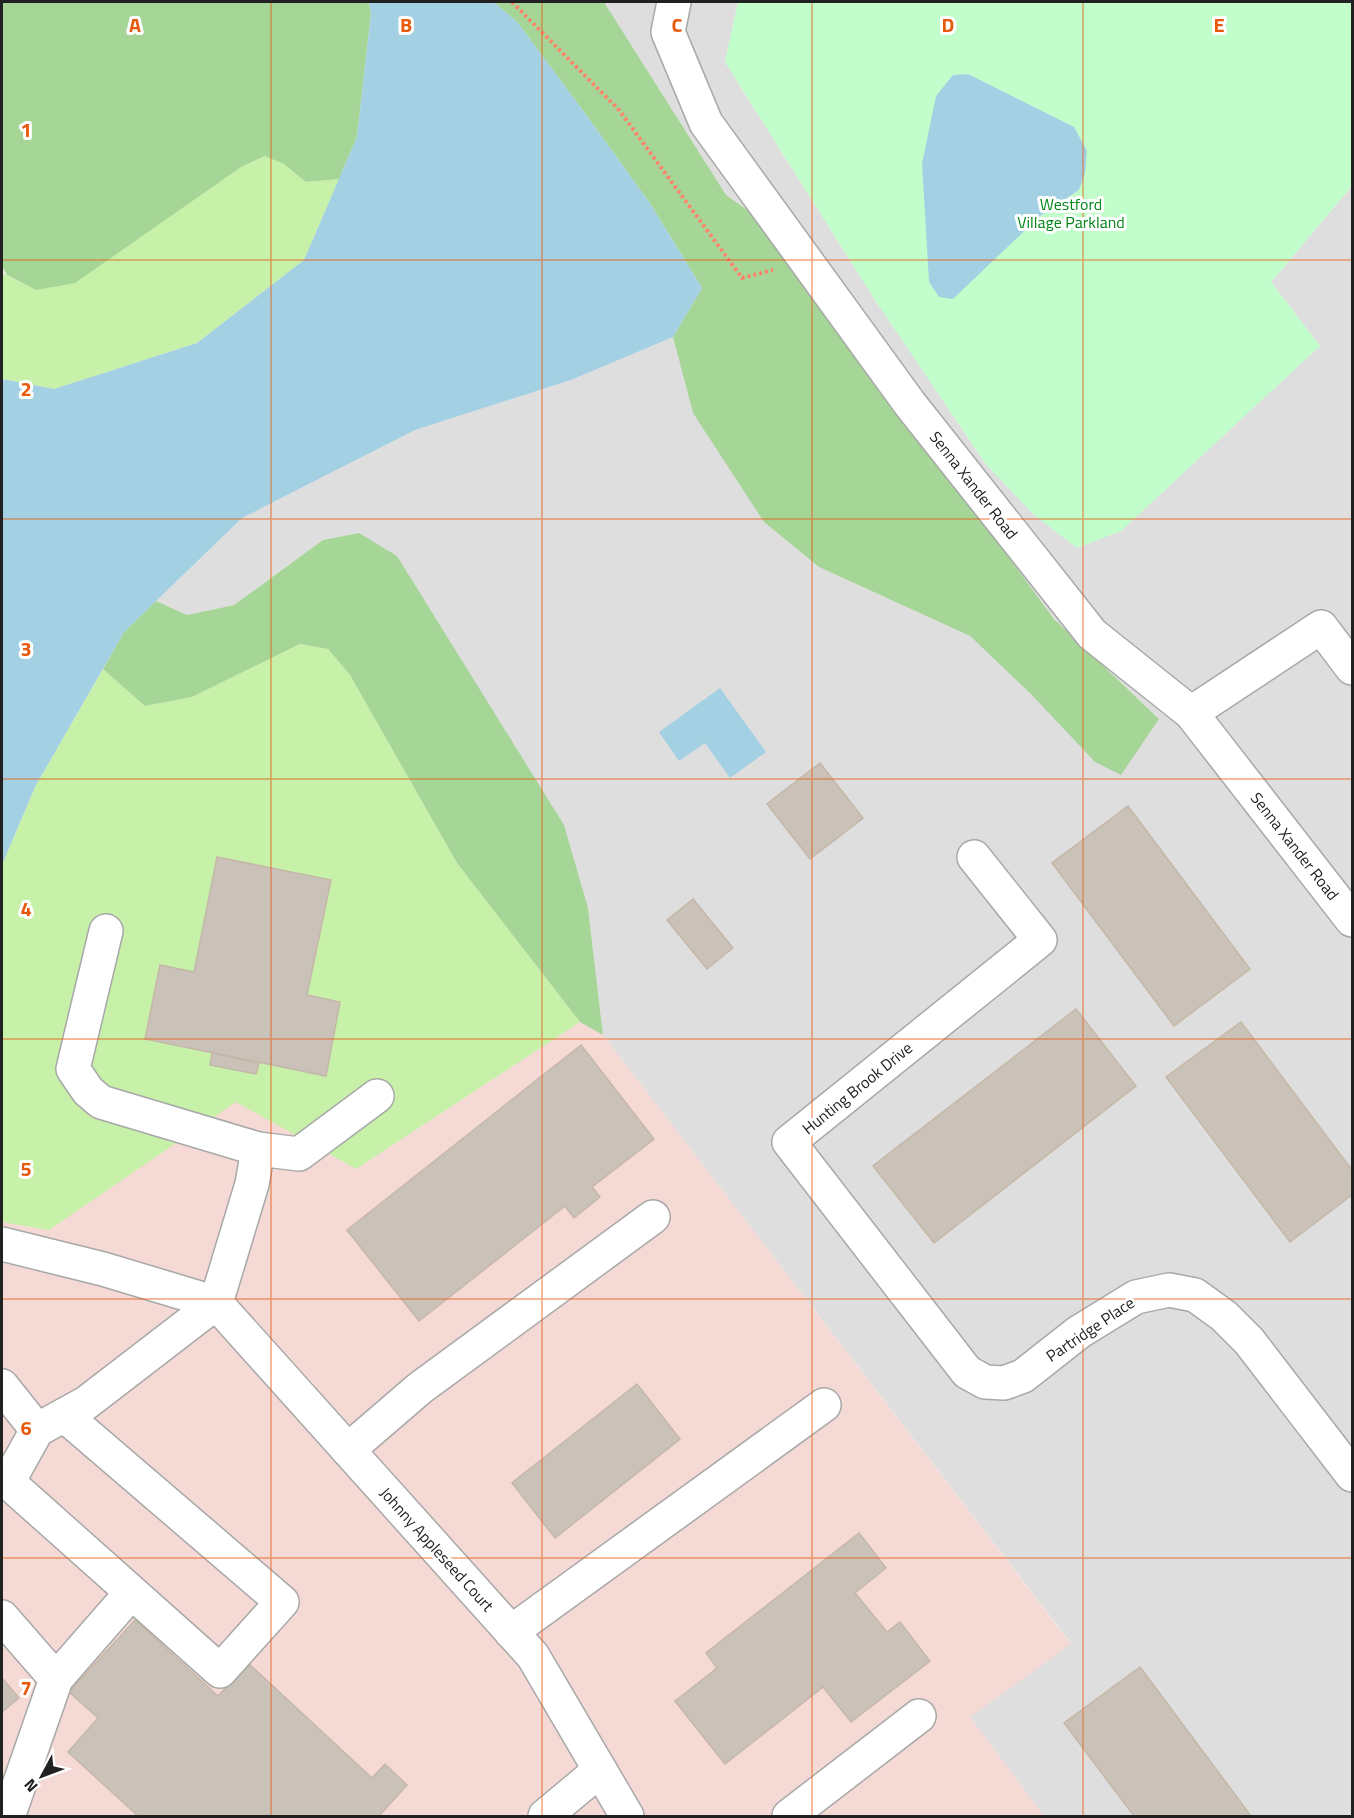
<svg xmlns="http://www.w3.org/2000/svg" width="1354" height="1818" font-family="'Titillium Web',sans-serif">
	<rect width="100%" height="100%" fill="#f2efe7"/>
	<polygon fill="#dfdede" points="604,2 738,2 725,62 873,297 985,463 1320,346 1271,282 1352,186 1352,1816 1044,1816 970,1717 1071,1643 603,1035 588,908 359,533 323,540 234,605 187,615 156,601 242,518 415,430 571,380 673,337 693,413 819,567 970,636 1031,694 1159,719 1054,619 760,219 726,195"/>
	<polygon fill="#f4d9d5" points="580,1022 603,1035 1071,1644 970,1717 1044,1816 2,1816 2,1222 49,1230 236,1101 356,1169"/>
	<g fill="#c7f0a9">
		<polygon points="266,156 284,163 306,182 339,179 304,260 197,343 54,389 2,379 2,273 36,290 241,167"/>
		<polygon points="300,644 328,649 350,675 457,863 580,1022 356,1169 236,1102 49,1230 2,1222 2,865 35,787 103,669 145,706 192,697"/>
	</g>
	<g fill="#a6d598">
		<polygon points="2,2 369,2 371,14 357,137 339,179 306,182 284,164 265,156 241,167 75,283 36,290 7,275 2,267"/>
		<polygon points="494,2 604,2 726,195 760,219 1054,619 1159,719 1121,775 1095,762 1031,694 970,636 819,567 764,522 693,413 673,337 702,288 649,202 584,112 518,23"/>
		<polygon points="359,533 397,556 564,825 588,908 603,1035 580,1022 457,863 350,675 328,649 300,644 192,697 145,706 103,669 124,632 156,601 187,615 234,605 323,540"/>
	</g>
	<polygon fill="#c2fecb" points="738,2 1352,2 1352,186 1271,282 1320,346 1121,531 1077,548 1033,514 985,463 873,297 725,62"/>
	<g fill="#a4d0e3">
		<polygon points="369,2 494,2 518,23 584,112 649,202 702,288 673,337 571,380 415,430 242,518 124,632 35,787 2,865 2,379 54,389 197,343 304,260 357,137 371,14"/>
		<polygon points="968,74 1074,127 1087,151 1085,173 1079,190 1040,216 953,299 939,297 929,282 922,164 936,96 953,75"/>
		<polygon points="720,688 766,752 730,778 705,743 679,761 659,732"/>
	</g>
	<g fill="#cac2b9" stroke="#c5b7a8" stroke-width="1.5">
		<polygon points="820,763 863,818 810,859 767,804"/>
		<polygon points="1128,806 1250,969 1174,1026 1052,863"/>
		<polygon points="217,857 331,880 307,995 340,1002 326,1076 145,1039 160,965 194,972"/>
		<polygon points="693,899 733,948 707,969 667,920"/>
		<polygon points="1076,1009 1136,1086 934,1243 873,1166"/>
		<polygon points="1241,1022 1352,1170 1352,1195 1290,1242 1166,1077"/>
		<polygon points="581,1045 654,1139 592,1187 600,1197 574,1218 565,1206 419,1321 347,1230"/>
		<polygon points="212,1053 259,1063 256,1074 210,1065"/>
		<polygon points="637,1384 680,1439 555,1538 512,1483"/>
		<polygon points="859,1533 886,1568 855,1593 887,1632 900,1622 930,1661 851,1722 823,1687 725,1764 675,1701 717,1668 706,1653"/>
		<polygon points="135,1620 218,1696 248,1663 372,1778 385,1764 407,1785 379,1816 138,1816 68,1752 98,1718 69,1692"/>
		<polygon points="1140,1667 1251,1816 1134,1816 1064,1723"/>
		<polygon points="2,1678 19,1698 2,1712"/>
	</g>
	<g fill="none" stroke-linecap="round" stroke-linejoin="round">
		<defs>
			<g id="minor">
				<polyline points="674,2 668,32 706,123 910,404 1092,634 1191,713 1352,920"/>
				<polyline points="1191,713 1321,627 1352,668"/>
				<polyline points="974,857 1040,940 789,1142 967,1372 985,1382 1004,1383 1023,1376 1079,1332 1136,1297 1169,1290 1195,1295 1224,1316 1249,1341 1352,1475"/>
				<polyline points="258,1149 299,1154 377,1096"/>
				<polyline points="2,1244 103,1269 216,1303"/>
				<polyline points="216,1303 533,1656 627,1816"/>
				<polyline points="2,1386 37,1430"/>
				<polyline points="64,1415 282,1602 220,1671 8,1482 37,1430 86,1403 216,1303 252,1184 258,1149 101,1102 88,1091 73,1069 106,931"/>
				<polyline points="348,1450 420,1388 653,1217"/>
				<polyline points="2,1617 56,1679 9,1814"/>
				<polyline points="511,1632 824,1405"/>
				<polyline points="56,1679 131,1593"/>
				<polyline points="545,1816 600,1770"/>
				<polyline points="789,1816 919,1716"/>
			</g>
		</defs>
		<use href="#minor" stroke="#a8a8a8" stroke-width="36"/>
		<polyline stroke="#ff846b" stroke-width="4" stroke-dasharray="3 3" stroke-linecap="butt" points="512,2 619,110 742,278 773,270"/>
		<use href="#minor" stroke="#fff" stroke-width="33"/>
	</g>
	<path fill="none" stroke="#e8590c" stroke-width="1.5" stroke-opacity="0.55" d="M271,2V1816M542,2V1816M812,2V1816M1083,2V1816M2,260H1352M2,519H1352M2,779H1352M2,1039H1352M2,1299H1352M2,1558H1352"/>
	<g text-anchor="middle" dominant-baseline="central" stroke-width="6" stroke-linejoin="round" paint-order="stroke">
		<g font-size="16" fill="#038617" stroke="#fff">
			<text x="1071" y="204">Westford<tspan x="1071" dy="18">Village Parkland</tspan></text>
		</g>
		<g font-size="16" fill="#212121" stroke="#fff">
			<text transform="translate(974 485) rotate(52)">Senna Xander Road</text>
			<text transform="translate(1295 846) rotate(52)">Senna Xander Road</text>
			<text transform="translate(857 1088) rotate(-39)">Hunting Brook Drive</text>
			<text transform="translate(1090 1329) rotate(-34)">Partridge Place</text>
			<text transform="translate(437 1549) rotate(48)">Johnny Appleseed Court</text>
		</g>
	</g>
	<g font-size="20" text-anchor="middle" font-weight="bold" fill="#e8590c" stroke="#fff" stroke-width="6" stroke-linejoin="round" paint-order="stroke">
		<text x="135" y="32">A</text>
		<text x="406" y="32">B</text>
		<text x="677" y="32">C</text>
		<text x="948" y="32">D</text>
		<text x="1219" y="32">E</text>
		<text x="26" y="137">1</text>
		<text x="26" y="396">2</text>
		<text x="26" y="656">3</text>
		<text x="26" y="916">4</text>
		<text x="26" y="1176">5</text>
		<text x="26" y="1435">6</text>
		<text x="26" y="1695">7</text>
	</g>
	<rect width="1354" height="1818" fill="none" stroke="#212121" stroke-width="6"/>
	<g transform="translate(42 1776) rotate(229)" stroke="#ffffff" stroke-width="4.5" paint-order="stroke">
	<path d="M0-4.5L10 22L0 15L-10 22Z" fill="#212121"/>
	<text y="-9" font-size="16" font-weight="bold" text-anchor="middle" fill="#212121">N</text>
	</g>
</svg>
